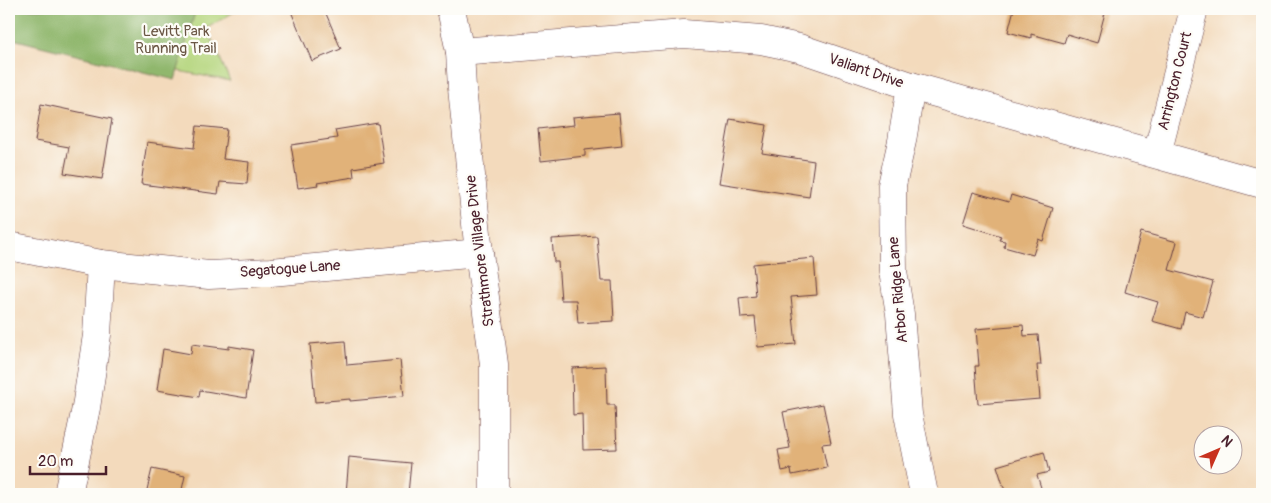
<svg xmlns="http://www.w3.org/2000/svg" width="1271" height="503" font-family="Pangolin,sans-serif">
	<rect width="100%" height="100%" fill="#fdfcf7"/>
	<filter id="ink" filterUnits="userSpaceOnUse"><feTurbulence type="fractalNoise" baseFrequency=".02" numOctaves="2"/><feDisplacementMap in="SourceGraphic" scale="10" xChannelSelector="R" yChannelSelector="G"/><feConvolveMatrix kernelMatrix="1 2 1 2 8 2 1 2 1" color-interpolation-filters="sRGB"/></filter>
	<filter id="wash" filterUnits="userSpaceOnUse"><feTurbulence type="fractalNoise" baseFrequency=".0096" numOctaves="4" result="noise"/><feDisplacementMap in="SourceGraphic" scale="20" xChannelSelector="R" yChannelSelector="G"/><feGaussianBlur stdDeviation="1.12" result="paint"/><feColorMatrix in="noise" values="0 0 0 0 0 0 0 0 0 0 0 0 0 0 0 0 0 1.4 0 .05"/><feComposite in="paint" operator="in"/></filter>
	<g filter="url(#wash)">
		<rect width="100%" height="100%" fill="#f3dabc"/>
		<polygon fill="#b5d67e" stroke="#807a54" points="9,9 239,9 207,28 230,81 9,38"/>
		<polygon fill="#90b76d" stroke="#6d6b4c" points="9,9 196,9 175,80 9,38"/>
		<g id="blocks">
			<g fill="#e1b279">
				<polygon points="290,9 324,9 341,49 312,61"/>
				<polygon points="1014,9 1106,9 1097,43 1067,34 1064,43 1031,34 1031,38 1008,32"/>
				<polygon points="41,104 112,119 102,179 64,173 69,147 35,141"/>
				<polygon points="619,113 622,146 585,150 585,156 541,161 538,129 574,125 573,117"/>
				<polygon points="730,119 767,125 762,153 814,161 809,197 719,183"/>
				<polygon points="378,123 384,163 353,168 354,177 317,183 318,185 298,188 291,145 337,138 335,130"/>
				<polygon points="197,126 227,129 223,159 249,162 247,184 220,182 218,194 141,184 147,142 194,148"/>
				<polygon points="973,192 1009,202 1011,195 1053,208 1043,241 1038,239 1033,255 1004,247 1005,241 999,240 1001,236 963,224"/>
				<polygon points="1141,232 1177,242 1169,270 1213,282 1203,317 1185,312 1181,329 1152,321 1158,302 1125,292"/>
				<polygon points="597,236 601,281 612,281 614,321 578,323 576,300 561,300 558,262 554,262 552,239"/>
				<polygon points="814,258 817,295 791,297 796,344 758,347 755,317 741,318 739,298 756,296 753,264"/>
				<polygon points="1023,325 1024,336 1038,335 1041,365 1037,365 1040,399 978,404 975,366 979,366 976,329"/>
				<polygon points="345,341 347,365 400,360 404,396 350,401 350,399 315,402 310,344"/>
				<polygon points="192,344 229,349 229,346 253,350 246,398 200,390 199,397 157,390 163,349 191,354"/>
				<polygon points="606,366 607,405 615,405 617,449 583,450 582,414 573,415 572,368"/>
				<polygon points="823,404 831,443 822,444 827,468 792,475 791,469 782,471 778,450 790,448 783,412"/>
				<polygon points="1044,452 1049,472 1037,475 1043,494 1006,494 997,466"/>
				<polygon points="349,457 411,463 408,494 346,494"/>
				<polygon points="152,469 185,476 181,494 146,494"/>
			</g>
		</g>
	</g>
	<g filter="url(#ink)">
		<use href="#blocks" fill-opacity="0" stroke="#633b41" stroke-width="1"/>
		<g fill="none" stroke-linecap="round" stroke-linejoin="round">
			<defs>
				<g id="minor">
					<polyline points="460,52 684,34 761,40 799,48 911,86 1262,184"/>
					<polyline points="911,86 902,141 892,185 893,271 900,314 908,414 924,494"/>
					<polyline points="1157,154 1194,9"/>
					<polyline points="9,246 101,264 209,275 271,272 479,253"/>
					<polyline points="68,494 86,408 97,335 101,264"/>
				</g>
				<polyline id="tertiary" points="451,9 460,52 462,88 479,253 494,364 494,494"/>
			</defs>
			<use href="#minor" stroke="#633b41" stroke-width="29"/>
			<use href="#tertiary" stroke="#633b41" stroke-width="29"/>
			<use href="#minor" stroke="#fff" stroke-width="28"/>
			<use href="#tertiary" stroke="#fff" stroke-width="28"/>
		</g>
	</g>
	<g text-anchor="middle" dominant-baseline="central" stroke-width="4.5" stroke-linejoin="round" paint-order="stroke">
		<g font-size="15" fill="#6a5644" stroke="#fdfcf7">
			<text x="176" y="31">Levitt Park<tspan x="176" dy="17">Running Trail</tspan></text>
		</g>
		<g font-size="15" fill="#4a1f2b" stroke="#fdfcf7">
			<text transform="translate(866 71) rotate(19)">Valiant Drive</text>
			<text transform="translate(1175 81) rotate(-76)">Arrington Court</text>
			<text transform="translate(480 251) rotate(-97)">Strathmore Village Drive</text>
			<text transform="translate(290 269) rotate(-4)">Segatogue Lane</text>
			<text transform="translate(898 290) rotate(-95)">Arbor Ridge Lane</text>
		</g>
	</g>
	<rect width="1271" height="503" fill="none" stroke="#fdfcf7" stroke-width="30"/>
	<g transform="translate(1218 450) rotate(45)"><circle r="24" fill="#fdfcf7" stroke="#b5a4a5"/>
	<path d="M0-4L9 19L0 12L-9 19Z" fill="#c8321e"/>
	<text y="-8" font-size="14" font-weight="bold" text-anchor="middle" fill="#4a1f2b">N</text>
	</g>
	<path d="M30 466v8h76v-8" fill="none" stroke="#4a1f2b" stroke-width="2.5"/>
	<text x="38" y="466" font-size="15" fill="#4a1f2b" stroke="#fdfcf7" stroke-width="4" paint-order="stroke">20 m</text>
</svg>
